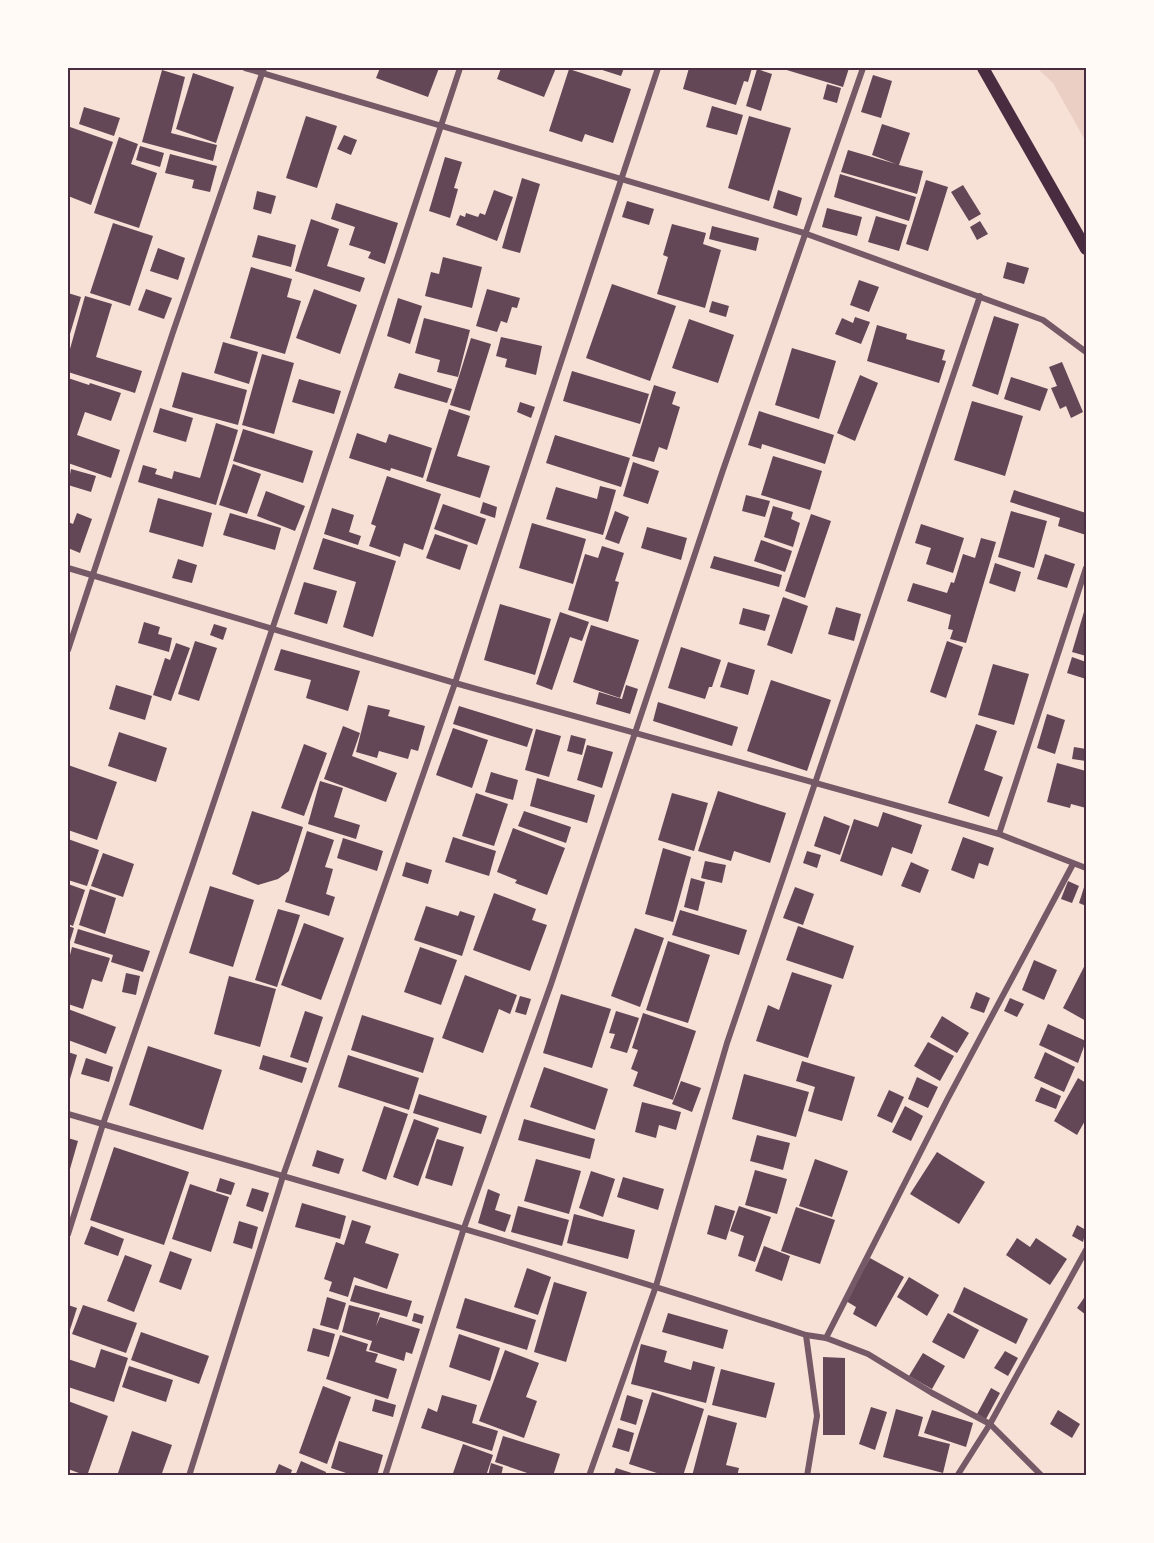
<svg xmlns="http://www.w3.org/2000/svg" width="1154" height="1543" font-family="'Playfair Display',serif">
	<rect width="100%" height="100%" fill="#f7e1d7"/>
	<polygon fill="#ebcfc5" points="1037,68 1086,68 1086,142 1053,83"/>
	<g fill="#644757">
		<polygon points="380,68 439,68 428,97 376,78"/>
		<polygon points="501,68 556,68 544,97 497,79"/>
		<polygon points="596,68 624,68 621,76"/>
		<polygon points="689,68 699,69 752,68 748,82 744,81 736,105 683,89"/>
		<polygon points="780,68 849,68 843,87"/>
		<polygon points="569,69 631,89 613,143 585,134 582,142 549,131"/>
		<polygon points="757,69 772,74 761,111 746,106"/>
		<polygon points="162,70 185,77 171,133 217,145 213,161 142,142"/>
		<polygon points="193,73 234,87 216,143 176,129"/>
		<polygon points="873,75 892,81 881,118 861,112"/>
		<polygon points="827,84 841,88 837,103 823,99"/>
		<polygon points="712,106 743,115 737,135 706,127"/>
		<polygon points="84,107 120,118 114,136 79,124"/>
		<polygon points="306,116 337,126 317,188 286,178"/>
		<polygon points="749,116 791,128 769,201 728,188"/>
		<polygon points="882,124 910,133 899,165 923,171 917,194 841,172 848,150 896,164 872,155"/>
		<polygon points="70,127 113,142 91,205 68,196 68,134"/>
		<polygon points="344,135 357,140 351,155 337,149"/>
		<polygon points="119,137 138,144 131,164 157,173 139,228 94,213"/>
		<polygon points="140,146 164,153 160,167 136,160"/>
		<polygon points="170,154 217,166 210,192 192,188 194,180 165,173"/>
		<polygon points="445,157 462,162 454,188 458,189 450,218 429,211"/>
		<polygon points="840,174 916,197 909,221 834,197"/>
		<polygon points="522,178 540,184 520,253 502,248"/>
		<polygon points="926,180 948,187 928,251 906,244"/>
		<polygon points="963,185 981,214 969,221 951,192"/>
		<polygon points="494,190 513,197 497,241 456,225 460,215 465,217 466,213 478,217 480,213 485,215"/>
		<polygon points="778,190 802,198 797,216 773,208"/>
		<polygon points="257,191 276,196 271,214 253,209"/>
		<polygon points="627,201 654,209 649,225 622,217"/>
		<polygon points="336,203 398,223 385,264 368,258 371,252 349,245 355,227 331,219"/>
		<polygon points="827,208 862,217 857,236 822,227"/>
		<polygon points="876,216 907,225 899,251 868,242"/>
		<polygon points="311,219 339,229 327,266 365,278 360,292 295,271"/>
		<polygon points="980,221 988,234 977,240 970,227"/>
		<polygon points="113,223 153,236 130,306 90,293"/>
		<polygon points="672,224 706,233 703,244 721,250 705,308 657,294 668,257 663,255"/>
		<polygon points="712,226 759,238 756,251 709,239"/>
		<polygon points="258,235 296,245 291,267 252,257"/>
		<polygon points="158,248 185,258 178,280 150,271"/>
		<polygon points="443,257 482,267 472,308 425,296 431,272 439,274"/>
		<polygon points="1007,262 1029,268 1024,284 1003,278"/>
		<polygon points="251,267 292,279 287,297 301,301 285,354 230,338"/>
		<polygon points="859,280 879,287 869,312 850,305"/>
		<polygon points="612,284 676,306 650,381 586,358"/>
		<polygon points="146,289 172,298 164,319 138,310"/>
		<polygon points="314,289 357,305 340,354 296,338"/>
		<polygon points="487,289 520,298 517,308 512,307 507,323 501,321 497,332 476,326"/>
		<polygon points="68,293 81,297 70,334 68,333"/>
		<polygon points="85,296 112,304 96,357 142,371 135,393 68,372 68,356"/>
		<polygon points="398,298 422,306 410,344 387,336"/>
		<polygon points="712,301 729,306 726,317 709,312"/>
		<polygon points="994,316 1019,324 998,395 972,386"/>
		<polygon points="855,317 870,322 861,344 835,334 842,318 853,323"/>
		<polygon points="424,318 470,330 458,377 437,372 440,360 415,353"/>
		<polygon points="689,319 734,335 718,383 672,368"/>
		<polygon points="877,325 907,334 906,339 945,350 942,360 946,361 939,383 867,361"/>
		<polygon points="501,337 542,346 536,375 505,367 507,359 496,356"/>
		<polygon points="471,338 491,344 470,411 450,405"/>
		<polygon points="223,342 258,352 249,384 214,373"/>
		<polygon points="792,348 836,361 819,419 775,405"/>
		<polygon points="262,354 294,363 274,434 242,425"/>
		<polygon points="1062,362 1083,412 1071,418 1066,406 1060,409 1051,388 1057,386 1049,367"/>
		<polygon points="572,371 649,394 640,424 563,401"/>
		<polygon points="182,372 247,390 238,425 172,407"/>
		<polygon points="399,373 452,389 447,403 394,388"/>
		<polygon points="860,375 878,383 855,441 837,433"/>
		<polygon points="1011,377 1048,389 1040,411 1004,399"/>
		<polygon points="68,378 89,385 90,383 121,393 111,421 85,412 77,435 120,450 111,478 68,463"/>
		<polygon points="299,379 341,391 334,414 292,402"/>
		<polygon points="654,385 676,392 672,404 680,407 667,450 659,447 654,462 632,456"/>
		<polygon points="972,401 1023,416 1005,476 954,460"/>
		<polygon points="520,402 535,407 531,418 517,412"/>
		<polygon points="160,408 193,418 186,442 153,432"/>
		<polygon points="449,409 470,416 457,456 490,466 480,498 426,481"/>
		<polygon points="759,411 834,435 825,464 762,444 761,449 748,445"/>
		<polygon points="216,423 238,430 216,505 138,482 143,465 157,469 155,474 172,479 174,471 200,478"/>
		<polygon points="243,429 313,451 303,483 233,461"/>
		<polygon points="357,433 386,443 389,434 432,448 423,478 391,468 390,471 349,458"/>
		<polygon points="555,435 630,458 621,487 546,463"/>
		<polygon points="773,456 822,471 810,510 761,495"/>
		<polygon points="633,462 659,471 648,504 623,496"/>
		<polygon points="233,464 261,474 247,514 219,505"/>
		<polygon points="71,469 96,476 91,492 68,485"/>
		<polygon points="387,476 441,494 423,550 404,543 400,557 369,546 376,526 371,524"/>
		<polygon points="600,486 616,490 603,535 546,519 556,487 597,499"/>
		<polygon points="1014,490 1086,513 1086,535 1058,526 1060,518 1010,502"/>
		<polygon points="266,491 305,506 295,531 257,516"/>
		<polygon points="746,495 770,501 765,517 742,511"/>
		<polygon points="158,498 212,513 203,547 149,532"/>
		<polygon points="483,502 497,507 495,518 480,513"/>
		<polygon points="443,504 486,519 477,545 434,529"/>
		<polygon points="773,506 793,512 791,519 800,523 793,547 764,537"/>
		<polygon points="332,508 354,515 349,532 361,536 358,545 324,534"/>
		<polygon points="615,511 629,517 619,544 605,539"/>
		<polygon points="1011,511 1047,521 1034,568 998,557"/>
		<polygon points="77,513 92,519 80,553 68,548 68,522 73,524"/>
		<polygon points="230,513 281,528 275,550 223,535"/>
		<polygon points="811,514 831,521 805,598 785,591"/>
		<polygon points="532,523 586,539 573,584 519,568"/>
		<polygon points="921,524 964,538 953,573 926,564 931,548 915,543"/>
		<polygon points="647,527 687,538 681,560 641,548"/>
		<polygon points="435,534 468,545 460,570 426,558"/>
		<polygon points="323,538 396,561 373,637 343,627 356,582 313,569"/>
		<polygon points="981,538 996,542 966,643 950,639 953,630 948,629 951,615 907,601 913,583 947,593 951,582 954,583 963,554 975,558"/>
		<polygon points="761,540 792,551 785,572 754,561"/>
		<polygon points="602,546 624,553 615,581 619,582 608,622 568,610 585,554 598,558"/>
		<polygon points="1045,554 1075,564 1067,588 1037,579"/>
		<polygon points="714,556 782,575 779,587 710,568"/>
		<polygon points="178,559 197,565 192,583 172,578"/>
		<polygon points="995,563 1021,572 1015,592 989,583"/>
		<polygon points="304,582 337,591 327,624 294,614"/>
		<polygon points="783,597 808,606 792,654 767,645"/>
		<polygon points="500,604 551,619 535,675 484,660"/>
		<polygon points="1086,605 1086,656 1072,652"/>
		<polygon points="836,607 861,614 854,641 828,634"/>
		<polygon points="743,608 770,615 765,631 739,624"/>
		<polygon points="560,612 589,622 582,641 570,637 552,690 536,684"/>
		<polygon points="144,622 160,627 158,634 172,638 169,652 138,643"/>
		<polygon points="214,624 227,628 223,640 210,635"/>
		<polygon points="591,625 639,640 620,698 573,682"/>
		<polygon points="195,641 217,648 199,701 178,694"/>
		<polygon points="947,641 963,647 946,698 930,692"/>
		<polygon points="176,643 190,648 171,701 153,695 165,658 170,660"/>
		<polygon points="681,647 721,660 712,687 709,687 705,699 668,688"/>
		<polygon points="281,649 360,671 348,711 306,698 311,680 274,670"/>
		<polygon points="1072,657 1086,662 1086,679 1067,673"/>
		<polygon points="728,662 755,670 748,695 720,687"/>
		<polygon points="993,664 1029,674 1014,725 978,715"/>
		<polygon points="771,680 831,700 807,771 747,751"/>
		<polygon points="116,685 152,696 145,720 109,709"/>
		<polygon points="626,685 638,689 630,714 596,704 599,692 622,699"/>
		<polygon points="658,702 738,727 732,746 653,721"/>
		<polygon points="368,705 390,710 388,716 425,726 418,751 411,749 408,759 379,751 377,758 356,752"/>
		<polygon points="459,706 533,729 527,747 453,724"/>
		<polygon points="1047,714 1065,720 1055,754 1037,748"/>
		<polygon points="976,724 997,731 984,770 1003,777 989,817 948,803"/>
		<polygon points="343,726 360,733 352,756 397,773 386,802 324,779"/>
		<polygon points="453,728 488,740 472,788 436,775"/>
		<polygon points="536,729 561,736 549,777 525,770"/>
		<polygon points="119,732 167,748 156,782 108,766"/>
		<polygon points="571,735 586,739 582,755 567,751"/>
		<polygon points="304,744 327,753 304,816 281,808"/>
		<polygon points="587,745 613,752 602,788 577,780"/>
		<polygon points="1074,747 1086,749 1086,761 1072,759"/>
		<polygon points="1057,763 1086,771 1086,808 1071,804 1070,808 1047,802"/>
		<polygon points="68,765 117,782 97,840 68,830"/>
		<polygon points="491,772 518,780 513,800 485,792"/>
		<polygon points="537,778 595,795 587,823 530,806"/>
		<polygon points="320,781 343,788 334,817 360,825 356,839 308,824"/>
		<polygon points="718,791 786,813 770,863 734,851 731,861 698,851"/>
		<polygon points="476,793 508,804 494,846 462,836"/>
		<polygon points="672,793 708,803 694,851 658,840"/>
		<polygon points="252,811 303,827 289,871 278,879 258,885 232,874"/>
		<polygon points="524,811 571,827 566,843 518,826"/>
		<polygon points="883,812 922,825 912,854 892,847 882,876 840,861 854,819 878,827"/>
		<polygon points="824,816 850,826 840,855 814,846"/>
		<polygon points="513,828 565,848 547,895 515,883 517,880 497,872"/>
		<polygon points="307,831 334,840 325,867 333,869 326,894 335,897 329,916 285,902"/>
		<polygon points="453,837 496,851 489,876 445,862"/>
		<polygon points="963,837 994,848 988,866 979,863 974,879 951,870"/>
		<polygon points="343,838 383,851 377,871 337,858"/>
		<polygon points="68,839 99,850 87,886 68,880"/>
		<polygon points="663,848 691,857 673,922 645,914"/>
		<polygon points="807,851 821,855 817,868 803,863"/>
		<polygon points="103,853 134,864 123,897 91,886"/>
		<polygon points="705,861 726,865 722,883 701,878"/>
		<polygon points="406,862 432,870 428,884 402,876"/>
		<polygon points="911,862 929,870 920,893 901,886"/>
		<polygon points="691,878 705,882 698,911 684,907"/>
		<polygon points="1068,881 1079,886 1072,903 1061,899"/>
		<polygon points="1086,881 1086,906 1079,903"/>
		<polygon points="68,884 85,890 73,926 68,924"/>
		<polygon points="210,886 254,900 233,967 189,953"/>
		<polygon points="795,887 814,894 803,925 783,918"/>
		<polygon points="90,889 116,898 105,934 79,925"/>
		<polygon points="494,893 536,909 532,920 547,925 530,971 473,950"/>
		<polygon points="426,906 458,916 460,911 475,916 462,956 414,940"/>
		<polygon points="278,909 300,915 277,987 255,980"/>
		<polygon points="680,910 747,930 739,955 672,935"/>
		<polygon points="304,923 344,938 321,1000 281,985"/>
		<polygon points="68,926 74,928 68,948"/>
		<polygon points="798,926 854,946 843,979 786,960"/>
		<polygon points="635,928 664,938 640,1007 611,996"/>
		<polygon points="78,929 150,951 143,972 111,962 113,955 74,943"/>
		<polygon points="668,941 710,955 688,1023 646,1010"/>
		<polygon points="72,947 110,958 102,982 92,979 83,1009 68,1004 68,963"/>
		<polygon points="420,947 457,960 441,1005 404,992"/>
		<polygon points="1034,960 1057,970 1044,1000 1022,990"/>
		<polygon points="1086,963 1086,1021 1063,1008"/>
		<polygon points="792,972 832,985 808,1058 756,1041 768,1005 779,1010"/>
		<polygon points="126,973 140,976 136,995 122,992"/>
		<polygon points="465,975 517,995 510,1014 499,1009 483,1053 442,1038"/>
		<polygon points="229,976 276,989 260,1047 214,1034"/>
		<polygon points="976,992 990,998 984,1013 970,1008"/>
		<polygon points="561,994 611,1009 592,1068 543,1053"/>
		<polygon points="520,996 531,999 526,1015 515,1012"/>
		<polygon points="1010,998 1024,1004 1017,1017 1004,1011"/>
		<polygon points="68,1009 116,1027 106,1054 68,1040"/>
		<polygon points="305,1011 323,1017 308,1063 290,1057"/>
		<polygon points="616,1011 639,1018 627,1053 610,1048 615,1034 609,1033"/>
		<polygon points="643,1013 696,1031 673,1100 633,1086 638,1072 631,1069 638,1050 632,1048"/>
		<polygon points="362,1015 434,1038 423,1073 351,1050"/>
		<polygon points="942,1016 969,1033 957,1053 930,1037"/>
		<polygon points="1048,1024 1086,1041 1078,1063 1039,1045"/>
		<polygon points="928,1042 954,1056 940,1081 914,1066"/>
		<polygon points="148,1046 222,1070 203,1130 129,1105"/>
		<polygon points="68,1052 77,1055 68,1086"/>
		<polygon points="1045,1052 1075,1067 1064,1092 1034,1078"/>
		<polygon points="263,1055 307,1068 302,1083 259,1069"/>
		<polygon points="348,1055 419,1078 409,1110 338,1087"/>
		<polygon points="86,1058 113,1067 109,1082 81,1074"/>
		<polygon points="802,1061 855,1077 842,1121 808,1111 815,1087 796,1081"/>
		<polygon points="544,1067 608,1089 595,1130 530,1107"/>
		<polygon points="744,1074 809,1092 796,1137 732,1119"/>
		<polygon points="917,1077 938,1087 928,1108 908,1099"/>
		<polygon points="1078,1078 1086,1083 1086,1119 1077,1135 1054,1121"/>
		<polygon points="681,1081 701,1088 692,1112 672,1104"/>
		<polygon points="1041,1087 1061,1096 1056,1109 1035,1101"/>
		<polygon points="889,1090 904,1097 892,1123 877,1116"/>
		<polygon points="419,1094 487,1116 481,1134 413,1113"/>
		<polygon points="642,1102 681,1112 676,1130 659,1125 656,1138 635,1132"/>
		<polygon points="384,1106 408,1114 386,1180 362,1171"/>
		<polygon points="905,1106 923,1116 911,1141 892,1132"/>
		<polygon points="414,1119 439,1128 418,1186 393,1177"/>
		<polygon points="524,1119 595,1139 590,1159 518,1140"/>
		<polygon points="757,1135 790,1143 783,1170 750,1161"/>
		<polygon points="68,1138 78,1141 68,1176"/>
		<polygon points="437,1139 464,1147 452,1186 425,1178"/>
		<polygon points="114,1147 189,1172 164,1245 90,1220"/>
		<polygon points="317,1150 344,1159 339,1174 312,1166"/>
		<polygon points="937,1152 985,1182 959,1224 910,1194"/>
		<polygon points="536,1159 581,1171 569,1214 524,1201"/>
		<polygon points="815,1159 848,1171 832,1217 799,1206"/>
		<polygon points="755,1170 787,1179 777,1214 745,1205"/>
		<polygon points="591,1171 615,1179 603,1217 579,1208"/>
		<polygon points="623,1177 664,1189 658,1210 617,1197"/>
		<polygon points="220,1178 235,1183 231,1195 216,1191"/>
		<polygon points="190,1184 229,1197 211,1252 172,1239"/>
		<polygon points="252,1188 269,1193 263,1212 246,1206"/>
		<polygon points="488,1189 500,1194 495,1210 511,1215 505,1232 478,1223"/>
		<polygon points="302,1203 346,1216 340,1239 295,1227"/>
		<polygon points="715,1205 735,1211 726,1240 707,1234"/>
		<polygon points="518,1206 569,1220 562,1246 511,1232"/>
		<polygon points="739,1206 771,1217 755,1262 738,1256 744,1236 730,1231"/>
		<polygon points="796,1207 835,1220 820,1264 781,1251"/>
		<polygon points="574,1214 635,1230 628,1259 567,1243"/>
		<polygon points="352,1220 371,1226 365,1243 399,1254 387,1289 354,1277 348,1297 329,1291 332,1282 324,1279 336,1242 344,1245"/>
		<polygon points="239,1221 258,1227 252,1249 233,1243"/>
		<polygon points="1077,1225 1086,1230 1083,1242 1072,1236"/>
		<polygon points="91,1226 124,1239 118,1256 84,1244"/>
		<polygon points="1017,1238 1030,1247 1036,1238 1067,1259 1050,1285 1006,1255"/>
		<polygon points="764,1246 790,1256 782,1281 755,1271"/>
		<polygon points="170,1251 192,1259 181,1290 159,1282"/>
		<polygon points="125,1255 152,1265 134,1312 107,1301"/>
		<polygon points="870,1258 904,1277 876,1327 853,1314 856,1307 846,1301"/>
		<polygon points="527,1268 551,1277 538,1315 514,1307"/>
		<polygon points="909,1277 939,1295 927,1316 897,1297"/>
		<polygon points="554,1282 587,1292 566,1362 534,1352"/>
		<polygon points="355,1285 412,1301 407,1317 350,1301"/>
		<polygon points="964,1287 1028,1319 1016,1344 953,1312"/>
		<polygon points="1086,1295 1086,1315 1077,1308"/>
		<polygon points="327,1297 346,1303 338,1330 320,1325"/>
		<polygon points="465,1298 536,1320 527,1350 456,1328"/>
		<polygon points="68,1305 77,1308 68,1336"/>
		<polygon points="83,1305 137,1323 126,1353 72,1334"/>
		<polygon points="349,1305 380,1313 376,1326 380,1317 420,1329 412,1354 406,1352 404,1361 369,1350 372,1341 342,1332"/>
		<polygon points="414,1313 424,1316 422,1324 412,1321"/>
		<polygon points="668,1313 728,1330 723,1349 662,1332"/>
		<polygon points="948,1313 979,1330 964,1359 932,1342"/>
		<polygon points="313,1328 335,1334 329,1357 307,1351"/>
		<polygon points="141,1332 209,1356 199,1384 131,1360"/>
		<polygon points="459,1334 500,1348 490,1381 449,1367"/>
		<polygon points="340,1335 368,1344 366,1351 378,1354 375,1362 397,1369 388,1399 326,1379"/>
		<polygon points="641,1344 667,1351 664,1362 691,1370 693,1361 715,1367 706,1403 631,1384"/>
		<polygon points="101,1349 128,1358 114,1402 68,1387 68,1359 95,1368"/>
		<polygon points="505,1350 539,1363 526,1397 537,1401 524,1438 479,1421"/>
		<polygon points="1005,1351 1018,1358 1008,1376 994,1368"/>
		<polygon points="923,1353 945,1366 932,1389 909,1376"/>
		<polygon points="823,1357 845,1358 845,1435 823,1435"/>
		<polygon points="129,1366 173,1380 166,1402 122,1387"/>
		<polygon points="721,1369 775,1383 766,1418 712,1405"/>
		<polygon points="323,1386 351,1397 327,1464 299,1453"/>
		<polygon points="991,1388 1000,1393 986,1419 977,1414"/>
		<polygon points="652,1392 704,1409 683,1476 666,1476 629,1464"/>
		<polygon points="442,1395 477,1405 472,1423 498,1431 492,1451 421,1428 428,1408 437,1412"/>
		<polygon points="627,1395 643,1400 636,1425 620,1420"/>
		<polygon points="375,1399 396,1405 393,1417 372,1411"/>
		<polygon points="68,1401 108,1416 87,1476 68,1469"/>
		<polygon points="871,1407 887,1412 875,1450 859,1444"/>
		<polygon points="896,1409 923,1417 918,1436 950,1444 943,1473 883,1457"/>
		<polygon points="932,1410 973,1423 966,1447 924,1433"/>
		<polygon points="1058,1410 1080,1424 1072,1438 1050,1424"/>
		<polygon points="708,1415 737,1423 726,1465 739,1468 737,1476 692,1476"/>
		<polygon points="618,1428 634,1433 629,1452 612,1447"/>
		<polygon points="132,1431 172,1445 161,1476 117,1476"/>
		<polygon points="503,1436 560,1454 553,1476 536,1476 495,1462"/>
		<polygon points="339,1441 383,1455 377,1476 355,1476 331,1468"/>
		<polygon points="463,1444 493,1455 486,1476 452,1476"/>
		<polygon points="301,1461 326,1472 325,1476 295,1476"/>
		<polygon points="491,1463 503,1467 501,1476 488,1476"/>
		<polygon points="279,1464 292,1470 290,1476 274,1476"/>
		<polygon points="616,1468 638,1475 638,1476 613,1476"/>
	</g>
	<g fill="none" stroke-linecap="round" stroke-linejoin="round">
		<g stroke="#755966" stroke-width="6">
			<polyline points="245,68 804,233 1043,320 1086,352"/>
			<polyline points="68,568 455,683 999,834 1086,868"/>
			<polyline points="68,650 173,332 264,68"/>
			<polyline points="999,834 1086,568"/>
			<path d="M68,1114C314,1185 562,1255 806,1335L826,1338L868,1354L932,1393L990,1424L1042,1476"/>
			<polyline points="68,1234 103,1124 193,864 399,253 460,68"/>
			<polyline points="806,1335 817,1416 807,1476"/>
			<polyline points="826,1338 947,1100 1073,864"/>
			<polyline points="189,1476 283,1176 455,683 658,68"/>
			<polyline points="385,1476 464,1228 551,984 723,470 863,68"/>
			<polyline points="589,1476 656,1286 727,1043 980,296"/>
			<polyline points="957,1476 990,1424 1086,1250"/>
		</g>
		<polyline stroke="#4a2c40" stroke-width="12" points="983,68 1086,249"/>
	</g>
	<rect width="1154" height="1543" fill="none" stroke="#fffaf5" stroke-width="138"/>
	<rect x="69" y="69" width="1016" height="1405" fill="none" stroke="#4a2c40" stroke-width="2"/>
</svg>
